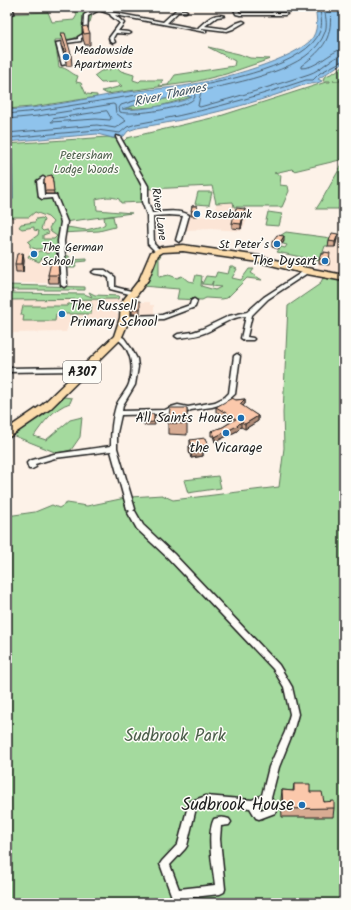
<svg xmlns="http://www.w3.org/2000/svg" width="351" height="910" font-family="Kalam,sans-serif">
	<rect width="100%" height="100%" fill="#fdf2e8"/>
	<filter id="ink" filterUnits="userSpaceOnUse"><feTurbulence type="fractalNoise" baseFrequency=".025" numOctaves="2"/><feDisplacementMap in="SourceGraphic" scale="8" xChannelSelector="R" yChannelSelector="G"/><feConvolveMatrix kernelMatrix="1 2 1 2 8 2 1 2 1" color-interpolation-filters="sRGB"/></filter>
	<g filter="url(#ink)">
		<g fill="#fce5d6">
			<polygon points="7,200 7,202 63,222 60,283 7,283"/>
			<polygon points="233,202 235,210 253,210 241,231 211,229 184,230 188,216 216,217 216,203"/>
			<polygon points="331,238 344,239 344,275 317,271 320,259"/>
			<polygon points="116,297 122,300 121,310 115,311 116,314 120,315 119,321 69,323 66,332 12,333 11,338 7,338 7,300"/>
			<polygon points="130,302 150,302 150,305 154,305 154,315 128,316"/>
		</g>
		<g fill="#a4da9e" stroke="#607b5d">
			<path d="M95,7L100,10L92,15L90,22L82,23L83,34L72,39L55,40L59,67C68,68 71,74 78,76L76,82L81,83L86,94L97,95V97L32,107L7,109V14L48,12L52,22L74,20L77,15L74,8L79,9Z"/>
			<polygon points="208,47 239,54 250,58 270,59 226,74 194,82 107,94 102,91 122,86 117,82 101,83 94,76 101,71 110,70 110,61 121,71 134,75 133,80 139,82 141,80 163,80 159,86 168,85 175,75 234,66 235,61"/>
			<path d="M344,65V80L333,81H344V159L294,171L292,169L274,173L281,175L280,185L288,186L289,191L282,207H234L233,202L216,203L212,186L149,189L147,186L146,188L126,148L142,188V202L121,203L119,199C111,196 104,197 96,199L97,210L132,213L64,222L67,224V227L86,230L102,226L105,224L104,217L113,216L115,227L99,231L61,233L60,255L69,256L70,260L87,259V261L77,262L75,268H68L58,262L57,264H51L53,258L51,257L48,259L42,258L39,262L28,257L29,255L36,254L39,251H43L47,254L53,250L51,248L36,249L30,247V244L28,242L38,235L39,231L34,230V227L22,229L19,227L21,224L35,222L36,219L42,218L44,220L41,229L43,231L47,230L49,233L43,235V239H54L57,236L51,232L49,228L53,222L48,217L35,212L29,217H7L9,205L7,203V144L108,137L124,141L127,138L220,116L326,82H330V81H323L324,77L335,72Z"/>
			<polygon points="187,96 192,97 156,107 122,109 125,108 149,101"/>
			<polygon points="344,161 344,209 316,209 320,203"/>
			<polygon points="198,192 212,192 209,205 195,204"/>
			<polygon points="268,212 282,214 279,226 265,225"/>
			<polygon points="286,232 331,238 328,246 325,246 320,261 277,252 281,247 285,248 287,245 283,244 284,241 275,239"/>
			<polygon points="162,253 159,258 159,277 169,275 177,278 182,276 188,281 194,282 196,275 202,276 201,286 215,290 221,287 212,286 213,281 211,285 202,284 206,276 215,277 217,272 228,274 230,267 233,267 237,269 232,278 241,280 249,269 254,269 251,273 262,280 247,278 227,298 222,299 206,298 202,300 177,299 179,289 142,286 158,254"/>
			<polygon points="323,278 344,281 344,903 7,903 7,516 35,512 52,505 59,508 67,503 87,506 130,497 162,495 173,500 279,487 284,448 283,413 288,306 320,284"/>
			<polygon points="7,285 85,287 85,290 7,290"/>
			<polygon points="89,292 95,295 119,296 118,299 7,300 7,293 84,294 92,297"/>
			<polygon points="68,304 92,304 91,314 56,314 55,321 23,321 24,315 21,315 23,306 67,306"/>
			<path d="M64,397L72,398L70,403C54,408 43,423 34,436L46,440L70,420L82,417L80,437L71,450L57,453L12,435L44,415Z"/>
			<polygon points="218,476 221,488 188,493 184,480"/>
		</g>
		<path fill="#8fc3ec" stroke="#618099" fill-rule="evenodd" d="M315,7H344V62L318,79L322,81C315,85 308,83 301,86C248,106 193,119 137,128L128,131L124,136L113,138L97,134L7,142V110C47,108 87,98 127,92C143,90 160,89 176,87C208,83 287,63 310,41C319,31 317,19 315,7ZM187,96L192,97C182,103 133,112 122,109L149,101Z"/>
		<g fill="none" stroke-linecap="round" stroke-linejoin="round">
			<g stroke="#4a5f6f" stroke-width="1">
				<path d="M324,7C325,15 328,24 325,32C312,71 236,82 201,91L198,106L200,107C237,97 273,86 309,74C322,70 330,57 344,55"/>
				<path d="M330,7C333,38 325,48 301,66V68C316,69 329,52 344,48"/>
				<polygon points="107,111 111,118 110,120 96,119 51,122 53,119"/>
				<path d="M7,114L37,111L143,94L145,96L144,98L121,105L119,108L120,112C131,116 191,108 195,97L194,93L189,91L190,88C222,81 308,66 320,31C323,24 321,15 319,7"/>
				<polyline points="7,119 38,116 113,104 115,105 116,113 126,121 115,128 97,125 7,133"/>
				<path d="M7,138L97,130L120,133L127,127L136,124C194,114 250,99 306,80H313L320,73L344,60"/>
			</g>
			<polyline stroke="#618099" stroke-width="1" points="7,151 12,152"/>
			<polyline stroke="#618099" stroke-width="1.5" points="7,151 12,151 13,199"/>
			<defs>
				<g id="street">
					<path d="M95,7H100L110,12L163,22L176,10H185L187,11L186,12H178L167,23L198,29L199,27C206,21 214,12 224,16L217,17L205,26L227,29L237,23L243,21L245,22L233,29L227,31L202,28L201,29L206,30V32H205L115,15L124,23L118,31L129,32L131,33L129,34L116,33L113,38L115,42L113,43L110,41L109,38L120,23L111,16L110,14L99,10L88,16L87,35L81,38V41L60,44L66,64L62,65L56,43L78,39V37L83,34L84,15L96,8Z"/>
					<polygon points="233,7 237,7 239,12 240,13 273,13 270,7 274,7 276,13 285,13 287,14 285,15 240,15 236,14"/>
					<polygon points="7,10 13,10 14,13 11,14 10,12 7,12"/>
					<path d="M116,136L120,137L148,186V202L152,213C163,212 179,209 189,215L182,240L179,242L176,240L183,216L169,215L153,216L154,244L160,250V252H156L148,244L147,215L142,202V186L116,137Z"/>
					<polygon points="43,177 46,179 43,182 44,195 56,195 67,222 64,241 67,285 64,287 61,285 58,241 61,222 52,198 42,199 39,197 37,181"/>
					<path d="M307,269L310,271L309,272L268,299L252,315L247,337L253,338L254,339L253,340H244L241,338L246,316C230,317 220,326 207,332C198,336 188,337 178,338L175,336L178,334L193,332L202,329L229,316L247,312L264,297Z"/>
					<path d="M105,270L115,277V287L135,292V294L133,295L110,289L109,278C102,272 97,276 92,272L95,270Z"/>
					<polygon points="194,299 197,301 195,307 163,319 125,320 122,318 125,316 162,315 190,305 191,301"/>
					<path d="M118,335L124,338L131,348L137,359L138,367L135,385L123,405L122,411L165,410L171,407L178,405L188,407L215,402L225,397L229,393L234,356L237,354L240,356L235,394L225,403L212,407L191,410L183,415L177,417L167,414L121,415L117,433V448L135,509L133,511H135L143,525L174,554L279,665L292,687L298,714L293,732L279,767L271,798L277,810L275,813L259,819L256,818L250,808L206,804L196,808L187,846L185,849L170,865L179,889L215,885C213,868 206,834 214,819C219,817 224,817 229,819L231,822L229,825L221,826L220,839L225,889L224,892L220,894L176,899L172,897L160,864L162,861L178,844L189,802L206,796L252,800L262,795L269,767L285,732L290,714L284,687L273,669L168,558L137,529L128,513L130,511L127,509L111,451L55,458L35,464L36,467L32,469H29L27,463L29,461L54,454L111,446C111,433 112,419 116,406C119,398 126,392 129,384C134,370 132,351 120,341C118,339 116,338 115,337ZM178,409L183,410L177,413L172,411ZM264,803L266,808L261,810L259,806Z"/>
					<polygon points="76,367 85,370 86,371 83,373 76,371 7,372 7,368"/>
				</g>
				<polygon id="primary" points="183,245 259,256 307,268 344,275 344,281 307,274 259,262 183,251 163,252 158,255 148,280 131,303 130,318 121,339 50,409 11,436 7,437 7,429 42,405 114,336 120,318 121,303 139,280 151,252 161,247"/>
			</defs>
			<use href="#street" stroke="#1c1c1c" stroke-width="3"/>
			<use href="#primary" stroke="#1c1c1c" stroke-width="3"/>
			<use href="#street" fill="#fdfcf7" fill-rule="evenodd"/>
			<use href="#primary" fill="#fcdcac" fill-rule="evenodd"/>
		</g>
		<g fill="#d8ac93" stroke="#1c1c1c">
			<polygon points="82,27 90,33 90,45 85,45 83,39"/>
			<polygon points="61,33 71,54 72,66 66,66 66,58 62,45"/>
			<polygon points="52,175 54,194 45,194 44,180"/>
			<polygon points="192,206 197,206 197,216 191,216"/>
			<polygon points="244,214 241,229 232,228 232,223"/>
			<polygon points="337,239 335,247 328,247 329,241"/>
			<polygon points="284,241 278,249 272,247 272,242"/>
			<polygon points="57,252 59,283 49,283 48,275 55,262"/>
			<polygon points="23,253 24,261 23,272 16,272 15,264"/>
			<polygon points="330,258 329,265 319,264 319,259"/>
			<polygon points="140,306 140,314 132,314 132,309"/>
			<polygon points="245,399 245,404 242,406 258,416 258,421 245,429 241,427 237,431 215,442 213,436 211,436 211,431 223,427 232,421 216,412 216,407 236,400"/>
			<polygon points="187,408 187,435 168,434 168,423"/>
			<polygon points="143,414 154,414 155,425 144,425"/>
			<polygon points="190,440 208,445 208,450 203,451 203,456 191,458 189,452 189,446 190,446"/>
			<polygon points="294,784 310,792 334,808 333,817 282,817 281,799 282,790 293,791"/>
		</g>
		<g fill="#b08c78" stroke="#1c1c1c">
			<polygon points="245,209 241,229 241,224"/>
			<polygon points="338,234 337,239 335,247 335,242"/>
			<polygon points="284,236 284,241 278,249 279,244"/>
			<polygon points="23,253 24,261 23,272 22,264"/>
			<polygon points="245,399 245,404 239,409 240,404"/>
			<polygon points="258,416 258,421 245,429 245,424"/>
			<polygon points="241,422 241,427 237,431 215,442 215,437"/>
			<polygon points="208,445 208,450 203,451 203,456 191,458 192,452 202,446"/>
		</g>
		<g fill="#fbc8ab" stroke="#1c1c1c">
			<polygon points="87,26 90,33 84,34 82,27"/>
			<polygon points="61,33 65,33 71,54 65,53 67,51"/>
			<polygon points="52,175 54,191 45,191 44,180 47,176"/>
			<polygon points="192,206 197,206 197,211 191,211"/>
			<polygon points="236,208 245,209 241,224 232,223"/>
			<polygon points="332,233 338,234 335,242 329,241"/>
			<polygon points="277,235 284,236 279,244 272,242"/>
			<polygon points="57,252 59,275 48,275 51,262 55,262"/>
			<polygon points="324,252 330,253 329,260 319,259 321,254 324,254"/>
			<polygon points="23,253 22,264 15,264 17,254"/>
			<polygon points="133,301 140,301 140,309 132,309"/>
			<polygon points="232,398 236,400 245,399 240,404 258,416 245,424 241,422 237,426 215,437 213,432 214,432 211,431 223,427 236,419 216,407"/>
			<polygon points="170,408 187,408 187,424 168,423"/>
			<polygon points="143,414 154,414 154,422 144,423"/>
			<polygon points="205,438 208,445 202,446 203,450 192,452 189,446 192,445 190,440"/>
			<polygon points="294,784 310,784 310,792 322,792 324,802 334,801 334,808 283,809 282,790 294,791"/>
		</g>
	</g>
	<g fill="#1f6fb2" stroke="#fdfcf7" stroke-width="1.5">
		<circle cx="66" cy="57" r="4"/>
		<circle cx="197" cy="214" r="4"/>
		<circle cx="277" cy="244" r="4"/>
		<circle cx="34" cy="254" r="4"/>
		<circle cx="325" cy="261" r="4"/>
		<circle cx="62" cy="314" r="4"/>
		<circle cx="241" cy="418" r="4"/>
		<circle cx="226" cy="433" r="4"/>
		<circle cx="302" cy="805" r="4"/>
	</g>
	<g text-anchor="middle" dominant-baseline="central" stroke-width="3" stroke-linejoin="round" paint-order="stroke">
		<g font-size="12" fill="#1c1c1c" stroke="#fdfcf7" text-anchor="start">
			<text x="74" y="50">Meadowside<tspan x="74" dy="14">Apartments</tspan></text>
			<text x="205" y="214">Rosebank</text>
			<text x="269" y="244" text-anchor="end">St Peter’s</text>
			<text x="42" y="247">The German<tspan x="42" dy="14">School</tspan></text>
		</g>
		<g font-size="12" fill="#4c5e4a" stroke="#fdfcf7">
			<text x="86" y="155">Petersham<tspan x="86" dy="14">Lodge Woods</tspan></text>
		</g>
		<g font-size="12" fill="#1c1c1c" stroke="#fdfcf7">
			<text transform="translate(159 214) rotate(82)">River Lane</text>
		</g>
		<g font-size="13" font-style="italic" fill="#445665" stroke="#fdfcf7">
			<text transform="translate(170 95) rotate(-12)">River Thames</text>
		</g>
		<rect fill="#fdfcf7" stroke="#605f5e" stroke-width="1" x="63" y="361" width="38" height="22" rx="3"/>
		<g font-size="13" font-weight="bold" fill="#1c1c1c">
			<text x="82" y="372">A307</text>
		</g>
		<g font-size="14" fill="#1c1c1c" stroke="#fdfcf7" text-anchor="end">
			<text x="317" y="261">The Dysart</text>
			<text x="70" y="306" text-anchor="start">The Russell<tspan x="70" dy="16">Primary School</tspan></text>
			<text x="233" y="418">All Saints House</text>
			<text x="226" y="448" text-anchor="middle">the Vicarage</text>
		</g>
		<g font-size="17" fill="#4c5e4a" stroke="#fdfcf7">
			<text x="175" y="736">Sudbrook Park</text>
		</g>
		<g font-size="17" fill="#1c1c1c" stroke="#fdfcf7" text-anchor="end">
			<text x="294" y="805">Sudbrook House</text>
		</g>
	</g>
	<rect width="351" height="910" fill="none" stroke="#fdfcf7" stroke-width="24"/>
	<rect x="12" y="12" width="327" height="886" fill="none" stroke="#1c1c1c" stroke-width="1.5" filter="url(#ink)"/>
</svg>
